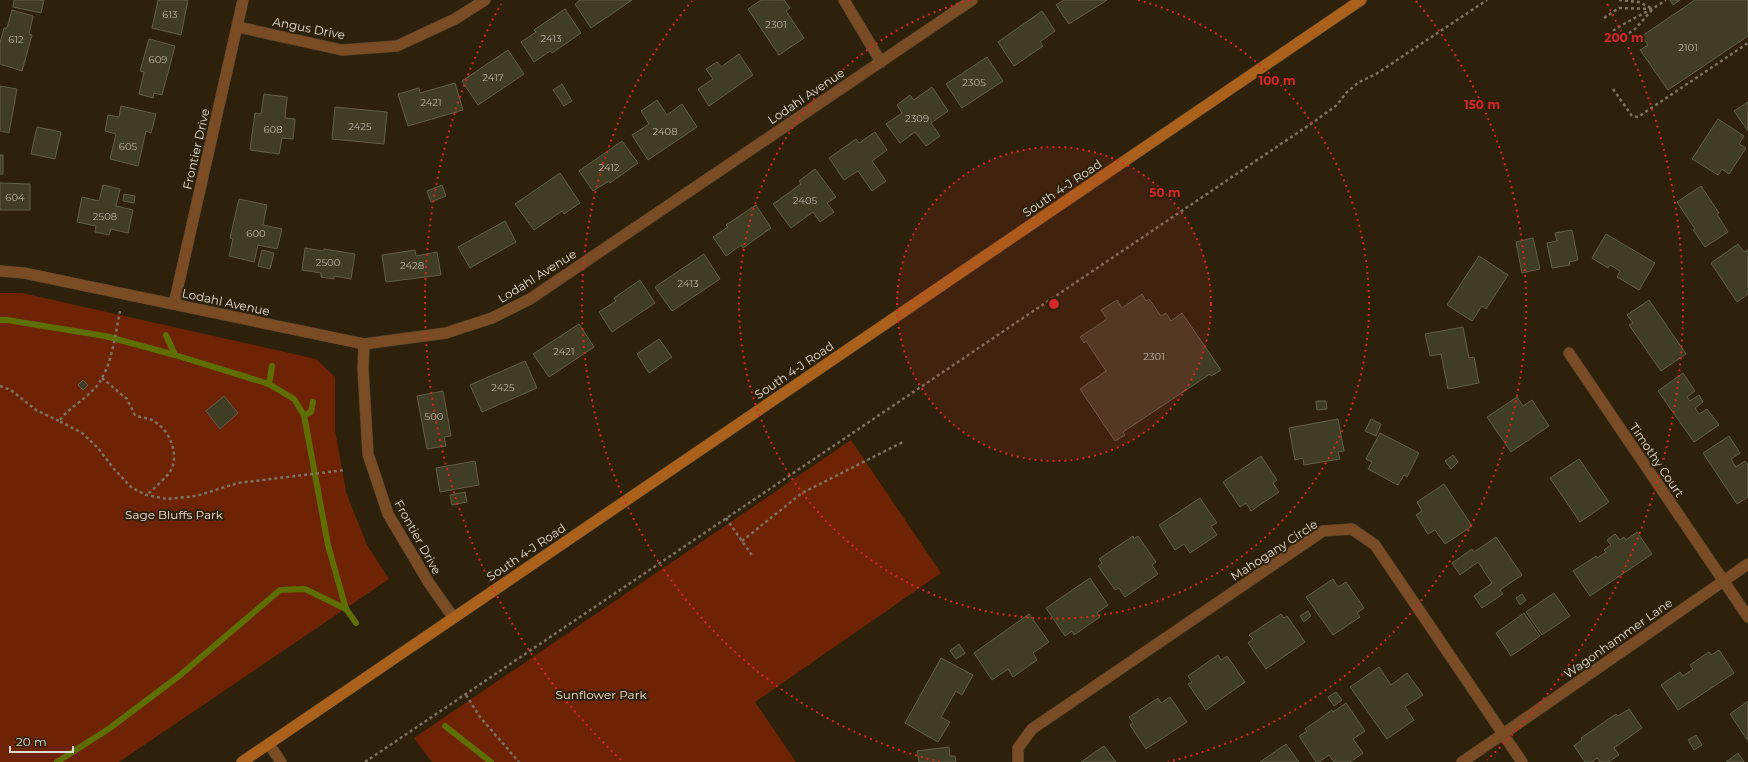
<svg xmlns="http://www.w3.org/2000/svg" width="1748" height="762" font-family="Montserrat,sans-serif">
	<rect width="100%" height="100%" fill="#2d210c"/>
	<g fill="#6f2305">
		<polygon points="0,293 22,293 316,359 335,377 335,430 346,492 367,545 389,579 119,762 0,762"/>
		<polygon points="851,440 941,573 755,702 796,762 432,762 414,738"/>
	</g>
	<g fill="none" stroke-linecap="round" stroke-linejoin="round">
		<g stroke="#5f6e00" stroke-width="6">
			<polyline points="0,320 7,320 105,336 175,355 269,384 294,399 304,415 328,545 346,609 356,623"/>
			<polyline points="166,335 175,355"/>
			<polyline points="269,384 272,366"/>
			<polyline points="304,415 311,412 313,402"/>
			<polyline points="445,726 491,762"/>
			<polyline points="57,762 110,728 179,676 280,590 305,589 346,609"/>
		</g>
	</g>
	<g fill="#413c24" stroke="#646047">
		<polygon points="14,0 44,0 41,13 13,7"/>
		<polygon points="158,0 188,0 181,35 152,28"/>
		<polygon points="580,0 632,0 591,28 575,4"/>
		<polygon points="761,0 784,0 790,8 786,11 804,38 779,55 748,9"/>
		<polygon points="1064,0 1107,0 1069,24 1056,5"/>
		<polygon points="1670,0 1680,0 1673,5"/>
		<polygon points="1695,0 1748,0 1748,36 1668,90 1640,50 1648,45 1642,36"/>
		<polygon points="565,9 581,33 552,53 550,51 534,62 521,42 536,32 534,30"/>
		<polygon points="12,10 33,16 29,34 32,35 22,71 0,64 0,43 4,28 7,28"/>
		<polygon points="1042,11 1055,31 1040,42 1043,46 1014,66 998,42"/>
		<polygon points="149,39 175,46 162,95 154,93 153,98 139,94 144,72 140,71"/>
		<polygon points="508,50 524,74 478,105 462,81"/>
		<polygon points="739,54 753,75 709,106 698,89 713,79 706,69 717,62 721,67"/>
		<polygon points="987,57 1003,81 962,108 946,84"/>
		<polygon points="455,83 463,110 408,126 398,94 419,88 420,93"/>
		<polygon points="562,84 572,101 564,106 553,90"/>
		<polygon points="0,86 17,89 9,133 0,131"/>
		<polygon points="932,87 948,111 931,123 940,136 926,146 915,132 900,143 886,124 902,113 897,105 910,95 914,100"/>
		<polygon points="264,94 287,97 285,118 295,119 293,139 282,138 279,154 250,150 255,113 261,114"/>
		<polygon points="657,100 667,115 682,104 697,127 648,160 632,135 649,124 641,111"/>
		<polygon points="1748,102 1748,131 1734,111"/>
		<polygon points="121,106 156,114 151,133 146,131 138,166 110,159 116,134 105,131 108,115 119,117"/>
		<polygon points="335,107 387,112 384,144 332,139"/>
		<polygon points="1718,119 1744,136 1739,144 1746,148 1729,174 1722,169 1718,175 1692,159"/>
		<polygon points="37,127 61,132 55,159 31,154"/>
		<polygon points="875,132 887,150 872,161 886,181 872,191 858,171 844,180 829,158 856,139 859,143"/>
		<polygon points="622,141 638,163 610,183 609,181 593,191 579,171"/>
		<rect x="0" y="155" width="3" height="19"/>
		<polygon points="815,169 836,197 827,203 834,212 820,222 813,212 791,228 773,204 801,184 799,181"/>
		<polygon points="560,173 580,203 564,214 562,211 534,230 515,204"/>
		<polygon points="0,183 30,184 30,210 0,210"/>
		<polygon points="103,185 120,189 116,206 133,210 128,233 111,229 109,235 95,232 96,226 77,222 82,197 99,201"/>
		<polygon points="442,185 446,196 431,202 427,191"/>
		<polygon points="1701,186 1719,213 1717,214 1728,232 1705,247 1693,230 1695,229 1677,202"/>
		<polygon points="124,194 135,196 134,203 123,201"/>
		<polygon points="239,199 267,205 263,225 282,229 277,249 258,245 254,262 229,256 233,239 230,238"/>
		<polygon points="756,205 771,228 743,248 741,245 726,256 713,237 728,227 726,225"/>
		<polygon points="505,221 516,242 470,268 458,247"/>
		<polygon points="1572,230 1578,260 1569,262 1570,265 1552,268 1547,243 1557,241 1555,233"/>
		<polygon points="1606,234 1655,263 1639,290 1617,277 1620,271 1610,265 1608,268 1592,258"/>
		<polygon points="1533,238 1540,269 1522,273 1516,242"/>
		<polygon points="1738,244 1744,252 1748,250 1748,294 1737,302 1711,263"/>
		<polygon points="305,248 323,251 324,249 355,254 351,279 334,276 334,279 321,277 321,273 302,270"/>
		<polygon points="262,250 274,253 270,269 258,266"/>
		<polygon points="415,250 416,256 437,252 441,275 386,282 382,255"/>
		<polygon points="704,254 720,279 672,311 655,287"/>
		<polygon points="1479,256 1508,275 1486,309 1482,306 1472,321 1447,305"/>
		<polygon points="640,280 655,303 612,332 599,312 616,301 614,298"/>
		<polygon points="1142,294 1146,301 1149,299 1161,316 1166,313 1171,321 1182,313 1221,370 1211,376 1210,374 1123,432 1125,435 1115,441 1080,389 1106,371 1086,341 1084,343 1080,337 1107,319 1101,310 1117,300 1122,308"/>
		<polygon points="1649,300 1686,354 1661,371 1629,325 1633,323 1627,315"/>
		<polygon points="579,324 594,347 549,377 533,354"/>
		<polygon points="1463,327 1469,358 1474,357 1479,383 1448,389 1441,354 1430,356 1425,334"/>
		<polygon points="659,339 672,357 649,373 637,354"/>
		<polygon points="525,361 537,388 482,412 470,385"/>
		<polygon points="1683,373 1695,391 1687,397 1690,401 1699,395 1703,402 1695,408 1699,414 1707,409 1719,425 1694,442 1658,391"/>
		<polygon points="83,380 88,385 83,390 78,385"/>
		<polygon points="443,391 451,436 444,437 446,446 427,449 417,396"/>
		<polygon points="224,396 238,413 220,429 206,411"/>
		<polygon points="1517,397 1523,406 1532,400 1549,426 1511,452 1487,417"/>
		<polygon points="1316,401 1326,401 1327,409 1317,410"/>
		<polygon points="1338,419 1344,451 1338,452 1340,459 1304,465 1303,458 1295,460 1289,428"/>
		<polygon points="1371,419 1381,424 1376,436 1365,431"/>
		<polygon points="1380,433 1419,453 1407,477 1404,475 1398,485 1368,469 1372,462 1366,459"/>
		<polygon points="1729,436 1740,453 1731,459 1736,467 1745,461 1748,465 1748,497 1737,504 1703,453"/>
		<polygon points="1453,455 1458,462 1451,469 1445,461"/>
		<polygon points="1261,456 1277,480 1273,483 1279,492 1251,511 1246,503 1240,507 1223,482"/>
		<polygon points="1579,459 1609,502 1580,522 1550,478"/>
		<polygon points="475,461 479,485 440,492 436,468"/>
		<polygon points="1444,484 1472,526 1445,544 1435,530 1428,534 1416,515 1422,511 1417,502"/>
		<polygon points="465,492 467,502 452,505 450,495"/>
		<polygon points="1200,498 1217,523 1211,526 1217,535 1190,553 1184,544 1175,550 1159,525"/>
		<polygon points="1637,532 1652,554 1590,596 1573,571 1596,556 1597,558 1606,552 1604,550 1611,545 1607,540 1615,534 1620,540 1624,537 1626,540"/>
		<polygon points="1133,536 1134,539 1138,536 1156,562 1152,565 1158,574 1125,597 1119,588 1115,590 1098,566 1102,563 1099,559"/>
		<polygon points="1496,537 1522,575 1500,590 1503,594 1482,608 1474,596 1492,583 1478,562 1460,575 1452,563 1472,549 1474,552"/>
		<polygon points="1090,578 1108,605 1097,613 1100,617 1074,635 1072,631 1065,636 1046,608"/>
		<polygon points="1333,579 1338,587 1346,582 1364,608 1357,613 1360,617 1333,635 1306,597"/>
		<polygon points="1554,593 1570,616 1542,635 1526,612"/>
		<polygon points="1522,594 1526,600 1520,605 1516,598"/>
		<polygon points="1308,611 1311,616 1304,622 1300,616"/>
		<polygon points="1524,613 1540,636 1511,656 1496,633"/>
		<polygon points="1029,614 1049,642 1033,653 1037,660 1013,677 1008,669 992,680 974,653"/>
		<polygon points="1281,614 1284,618 1287,616 1305,642 1266,669 1248,643 1253,639 1249,635"/>
		<polygon points="959,644 965,653 956,659 950,651"/>
		<polygon points="1719,650 1734,673 1678,710 1661,685 1680,672 1683,676 1693,669 1690,665 1709,652 1711,655"/>
		<polygon points="1218,655 1221,660 1227,656 1245,682 1206,710 1188,684 1192,682 1188,676"/>
		<polygon points="941,658 973,675 962,695 956,691 941,717 950,722 938,742 905,723"/>
		<polygon points="1379,667 1391,685 1407,673 1423,695 1405,707 1414,720 1387,739 1350,687"/>
		<polygon points="1336,692 1342,700 1334,706 1328,697"/>
		<polygon points="1170,697 1187,722 1146,749 1130,725 1133,723 1129,717 1158,698 1161,703"/>
		<polygon points="1748,701 1748,741 1730,714"/>
		<polygon points="1346,703 1365,731 1353,739 1363,753 1350,762 1334,762 1329,755 1319,762 1316,762 1299,736 1307,731 1305,729 1332,710 1333,712"/>
		<polygon points="1629,709 1642,728 1614,748 1619,755 1608,762 1600,762 1597,758 1592,762 1585,762 1574,746 1582,740 1581,738 1616,714 1618,716"/>
		<polygon points="1696,735 1702,745 1694,750 1688,740"/>
		<polygon points="1286,744 1299,762 1260,762"/>
		<polygon points="1104,746 1116,762 1081,762"/>
		<polygon points="949,747 950,756 955,756 956,762 919,762 917,751"/>
		<polygon points="1738,753 1744,762 1726,762"/>
	</g>
	<g fill="none" stroke-linecap="round" stroke-linejoin="round">
		<defs>
			<g id="minor">
				<polyline points="844,0 881,62"/>
				<polyline points="238,27 342,50 397,46 455,19 485,0"/>
				<polyline points="0,271 24,273 364,344 446,333 492,318 530,299 972,0"/>
				<polyline points="174,304 243,0"/>
				<polyline points="364,344 363,369 368,454 388,514 429,583 453,617"/>
				<polyline points="1569,353 1748,617"/>
				<polyline points="269,744 281,762"/>
				<polyline points="1018,762 1018,748 1032,729 1323,531 1352,529 1375,545 1503,734 1462,762"/>
				<polyline points="1522,762 1503,734 1748,564"/>
			</g>
			<polyline id="secondary" points="242,762 1361,0"/>
		</defs>
		<use href="#minor" stroke="#473b27" stroke-width="12"/>
		<use href="#secondary" stroke="#473b27" stroke-width="12"/>
		<g stroke="#7e7462" stroke-width="2.5" stroke-dasharray="3 3" stroke-linecap="butt">
			<polyline points="1619,0 1639,2 1651,8"/>
			<polyline points="1604,18 1619,8 1653,9"/>
			<path d="M1613,31C1630,19 1649,12 1666,0"/>
			<polyline points="1619,40 1635,29 1652,10"/>
			<polyline points="1613,89 1632,116 1638,117 1748,43"/>
			<path d="M120,311C115,335 112,369 95,388C84,400 69,408 59,421L82,433L98,448L114,469L132,488L146,495L167,499L196,496L238,483L345,470"/>
			<path d="M102,378L127,399L135,415C140,417 145,418 149,419C167,425 179,450 172,468C169,476 154,488 147,495"/>
			<polyline points="0,386 11,390 36,410 59,421"/>
			<polyline points="726,518 753,557"/>
			<polyline points="742,541 802,493 903,442"/>
			<polyline points="466,695 480,717 519,762"/>
			<polyline points="365,762 1315,121 1337,105 1346,93 1359,82 1376,74 1487,0"/>
		</g>
		<use href="#minor" stroke="#794c26" stroke-width="11"/>
		<use href="#secondary" stroke="#a9611c" stroke-width="11"/>
	</g>
	<circle cx="1054" cy="304" r="157" fill="#d62828" fill-opacity=".12"/>
	<g fill="none" stroke="#d62828" stroke-width="2" stroke-dasharray="2 4">
		<circle cx="1054" cy="304" r="157"/>
		<path d="M1138 0A315 315 0 1 1 970 0"/>
		<path d="M940 762A472 472 0 0 1 692 1M1416 1A472 472 0 0 1 1168 762"/>
		<path d="M621 760A629 629 0 0 1 501 4M1607 4A629 629 0 0 1 1487 760"/>
	</g>
	<g text-anchor="middle" dominant-baseline="central" stroke-width="4" stroke-linejoin="round" paint-order="stroke">
		<g font-size="10" fill="#bbb4a4">
			<text x="170" y="14">613</text>
			<text x="776" y="24">2301</text>
			<text x="551" y="38">2413</text>
			<text x="16" y="39">612</text>
			<text x="1688" y="47">2101</text>
			<text x="158" y="59">609</text>
			<text x="493" y="77">2417</text>
			<text x="974" y="82">2305</text>
			<text x="431" y="102">2421</text>
			<text x="917" y="118">2309</text>
			<text x="360" y="126">2425</text>
			<text x="273" y="129">608</text>
			<text x="665" y="131">2408</text>
			<text x="128" y="146">605</text>
			<text x="609" y="167">2412</text>
			<text x="15" y="197">604</text>
			<text x="805" y="200">2405</text>
			<text x="105" y="216">2508</text>
			<text x="256" y="233">600</text>
			<text x="328" y="262">2500</text>
			<text x="412" y="265">2428</text>
			<text x="688" y="283">2413</text>
			<text x="564" y="351">2421</text>
			<text x="1154" y="356">2301</text>
			<text x="503" y="387">2425</text>
			<text x="434" y="416">500</text>
		</g>
		<g font-size="12" fill="#e4dccf" stroke="#2d210c">
			<text transform="translate(309 28) rotate(11)">Angus Drive</text>
			<text transform="translate(806 96) rotate(-34)">Lodahl Avenue</text>
			<text transform="translate(196 149) rotate(-77)">Frontier Drive</text>
			<text transform="translate(1062 188) rotate(-34)">South 4-J Road</text>
			<text transform="translate(537 276) rotate(-32)">Lodahl Avenue</text>
			<text transform="translate(226 302) rotate(12)">Lodahl Avenue</text>
			<text transform="translate(794 370) rotate(-34)">South 4-J Road</text>
			<text transform="translate(1657 460) rotate(56)">Timothy Court</text>
			<text transform="translate(418 537) rotate(61)">Frontier Drive</text>
			<text transform="translate(1274 550) rotate(-33)">Mahogany Circle</text>
			<text transform="translate(526 552) rotate(-34)">South 4-J Road</text>
			<text transform="translate(1618 638) rotate(-35)">Wagonhammer Lane</text>
		</g>
		<g font-size="12" fill="#f7ded6" stroke="#2d210c">
			<text x="174" y="514">Sage Bluffs Park</text>
			<text x="601" y="694">Sunflower Park</text>
		</g>
	</g>
	<circle cx="1054" cy="304" r="6" fill="#d62828" stroke="#2d210c" stroke-width="2"/>
	<g font-size="12" text-anchor="middle" font-weight="bold" fill="#d62828" stroke="#2d210c" stroke-width="4" stroke-linejoin="round" paint-order="stroke">
		<text x="1624" y="42">200 m</text>
		<text x="1277" y="85">100 m</text>
		<text x="1482" y="109">150 m</text>
		<text x="1165" y="197">50 m</text>
	</g>
	<path d="M10 746v6h63v-6" fill="none" stroke="#e4dccf" stroke-width="2"/>
	<text x="16" y="746" font-size="12" fill="#e4dccf" stroke="#2d210c" stroke-width="3" paint-order="stroke">20 m</text>
</svg>
